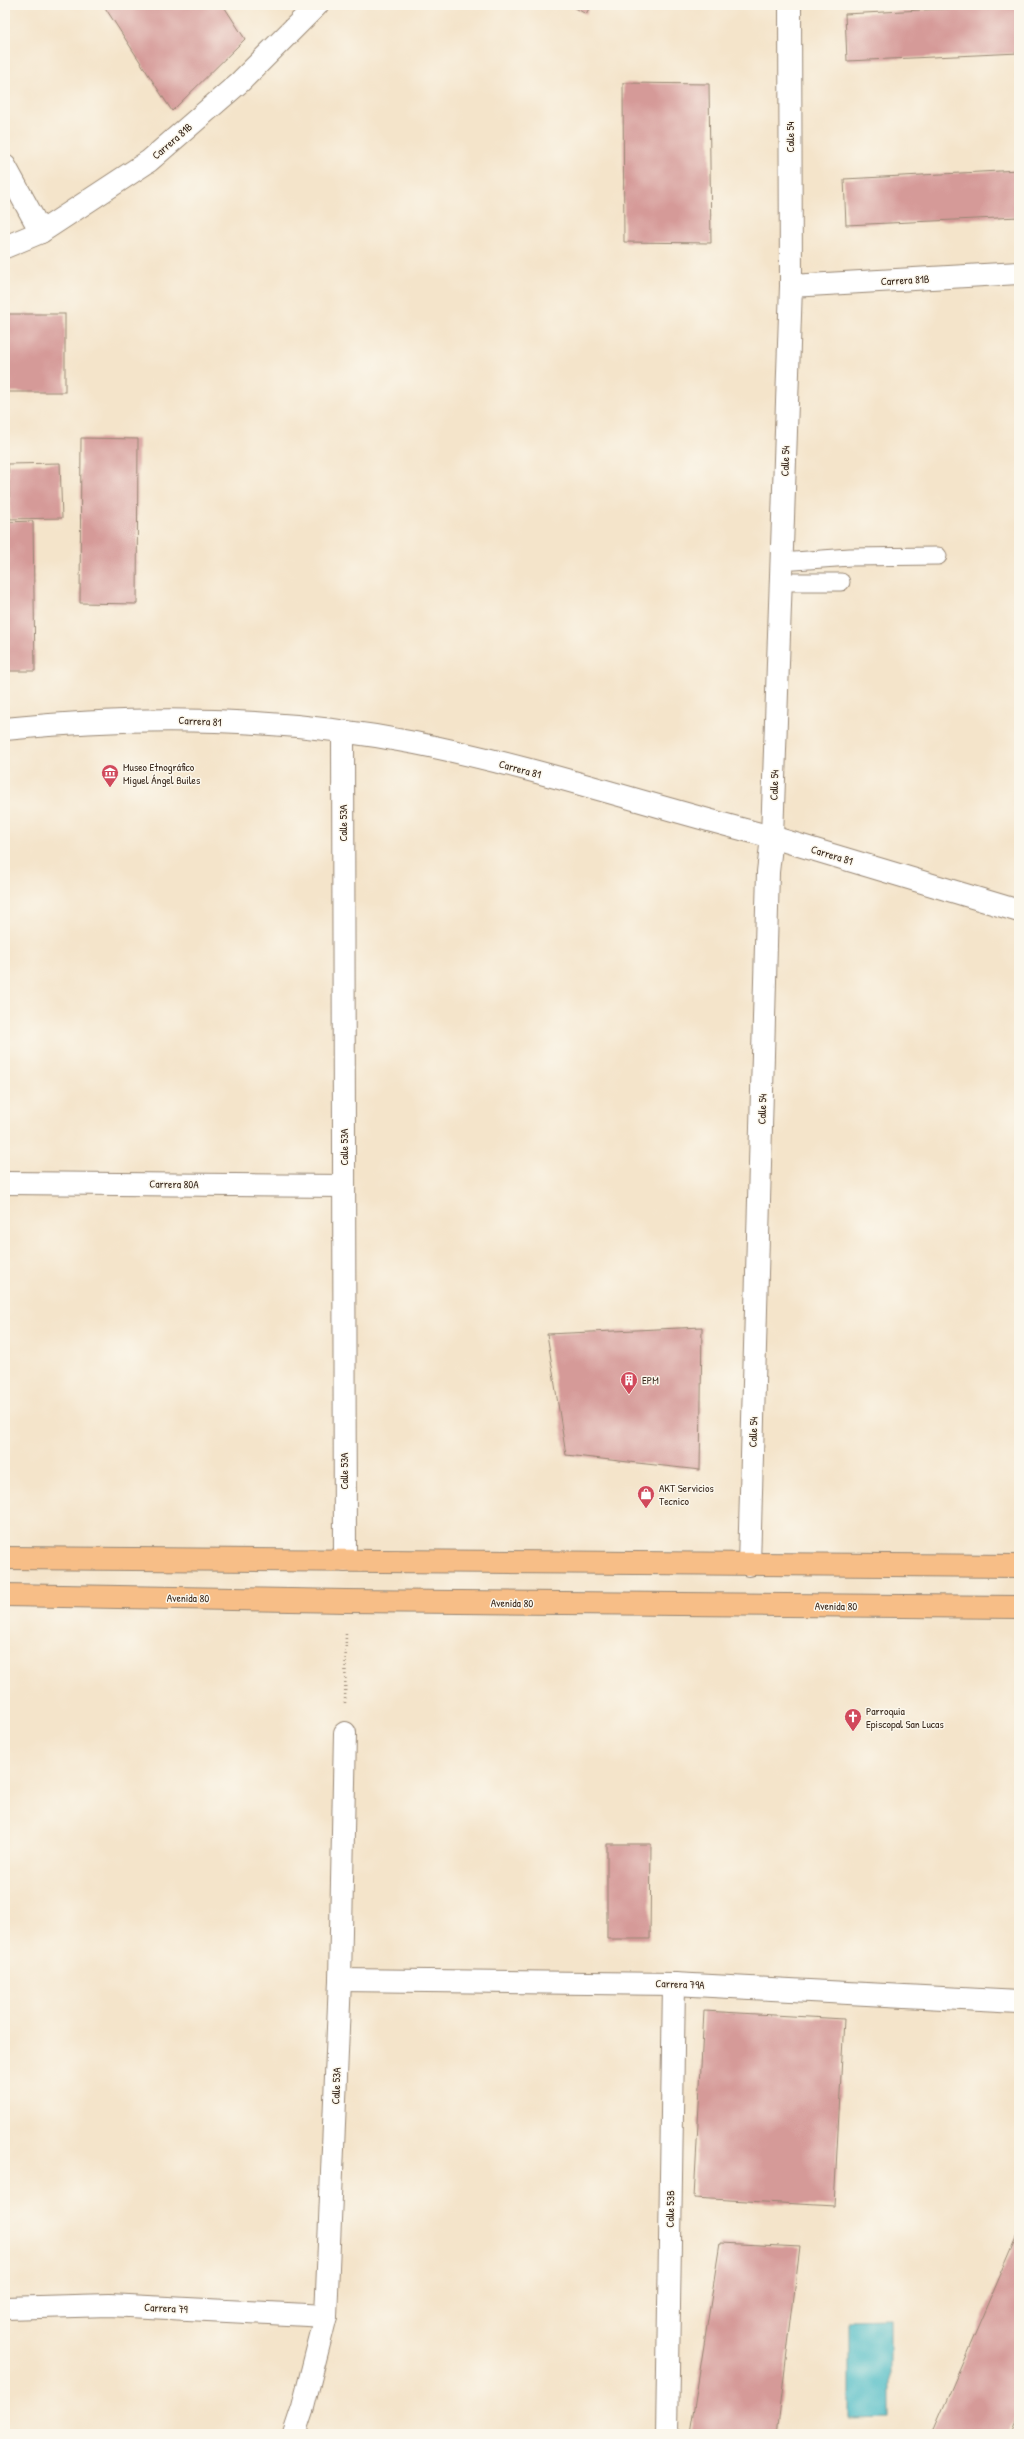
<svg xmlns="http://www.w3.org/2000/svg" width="1024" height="2439" font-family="'Patrick Hand',sans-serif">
	<rect width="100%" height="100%" fill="#fbf7ec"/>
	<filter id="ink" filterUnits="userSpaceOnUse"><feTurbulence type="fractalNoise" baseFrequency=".025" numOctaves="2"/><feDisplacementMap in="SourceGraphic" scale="8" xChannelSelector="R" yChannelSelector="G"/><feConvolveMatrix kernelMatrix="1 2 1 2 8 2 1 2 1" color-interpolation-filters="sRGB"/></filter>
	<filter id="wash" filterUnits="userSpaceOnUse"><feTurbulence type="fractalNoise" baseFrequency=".012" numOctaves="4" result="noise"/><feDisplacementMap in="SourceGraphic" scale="16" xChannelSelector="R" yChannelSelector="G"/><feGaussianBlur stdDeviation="0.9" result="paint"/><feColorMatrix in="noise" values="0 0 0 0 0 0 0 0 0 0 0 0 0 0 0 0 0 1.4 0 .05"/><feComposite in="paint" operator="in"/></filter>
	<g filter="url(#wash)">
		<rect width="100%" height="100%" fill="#f4e4ca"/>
		<polygon fill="#4ebcc6" stroke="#447372" points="890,2319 890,2418 849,2419 849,2320"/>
		<g id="blocks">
			<g fill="#d59a98">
				<polygon points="106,5 223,5 245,39 172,111 104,6"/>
				<polygon points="570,5 591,5 586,14"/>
				<polygon points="1019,5 1019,53 847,61 845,14"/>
				<polygon points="623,83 709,84 711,243 624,242"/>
				<polygon points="1019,170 1019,217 846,225 844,179"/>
				<rect x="5" y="314" width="60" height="78"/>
				<polygon points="81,438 138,439 137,604 80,603"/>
				<polygon points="60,463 62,518 10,519 8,464"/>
				<polygon points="33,521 35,671 5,671 5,522"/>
				<polygon points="702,1327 700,1470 566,1455 547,1334"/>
				<polygon points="607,1844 651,1844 650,1939 607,1939"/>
				<polygon points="704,2011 844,2019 834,2206 694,2198"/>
				<polygon points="1019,2232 1019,2411 1009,2434 932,2434"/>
				<polygon points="720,2243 800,2247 777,2434 690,2434"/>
			</g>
		</g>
	</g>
	<g filter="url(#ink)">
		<use href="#blocks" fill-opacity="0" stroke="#988774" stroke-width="1"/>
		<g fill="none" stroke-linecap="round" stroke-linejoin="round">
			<defs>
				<g id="service">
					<polyline points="781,562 850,557 938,556"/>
					<polyline points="780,582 841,582"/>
				</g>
				<g id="minor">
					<polyline points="5,166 41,232"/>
					<polyline points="5,247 41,232 149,161 240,82 317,5"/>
					<polyline points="791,286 1019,273"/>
					<polyline points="343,733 345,1561"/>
					<polyline points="772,837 1019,911"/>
					<polyline points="5,1183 344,1186"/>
					<polyline points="340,1980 674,1984 1019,2002"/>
					<polyline points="5,2308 109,2305 326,2316"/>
					<polyline points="294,2434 303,2407 326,2316 340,1980 345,1733"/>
					<polyline points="667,2434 674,1984"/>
				</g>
				<g id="tertiary">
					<path d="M5,729C141,715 281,717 415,743C536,767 653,807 772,837"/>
					<polyline points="749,1565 768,872 772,837 791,286 790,5"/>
				</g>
				<g id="primary">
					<polyline points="5,1558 1019,1566"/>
					<polyline points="5,1595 346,1601 1019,1607"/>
				</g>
			</defs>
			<use href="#service" stroke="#988774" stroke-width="19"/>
			<use href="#minor" stroke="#988774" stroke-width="24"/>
			<use href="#tertiary" stroke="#988774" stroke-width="24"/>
			<use href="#primary" stroke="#988774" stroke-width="24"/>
			<polyline stroke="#988774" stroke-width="2.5" stroke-dasharray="1 3" stroke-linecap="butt" points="345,1703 346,1632"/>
			<use href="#service" stroke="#fff" stroke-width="17"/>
			<use href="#minor" stroke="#fff" stroke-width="22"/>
			<use href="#tertiary" stroke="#fff" stroke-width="22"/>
			<use href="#primary" stroke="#f7be87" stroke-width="22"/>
		</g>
	</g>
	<defs>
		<symbol id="museum-pin" viewBox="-11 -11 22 30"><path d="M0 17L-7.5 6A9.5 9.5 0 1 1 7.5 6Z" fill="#d1495b" stroke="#fbf7ec"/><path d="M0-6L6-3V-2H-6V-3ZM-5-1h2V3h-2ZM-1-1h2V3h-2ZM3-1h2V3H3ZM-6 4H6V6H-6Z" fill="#fff"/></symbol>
		<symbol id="building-pin" viewBox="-11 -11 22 30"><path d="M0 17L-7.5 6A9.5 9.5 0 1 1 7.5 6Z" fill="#d1495b" stroke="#fbf7ec"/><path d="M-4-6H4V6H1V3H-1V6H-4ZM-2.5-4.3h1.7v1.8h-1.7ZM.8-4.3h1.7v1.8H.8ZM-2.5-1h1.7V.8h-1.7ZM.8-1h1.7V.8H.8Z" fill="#fff"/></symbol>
		<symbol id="shop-pin" viewBox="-11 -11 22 30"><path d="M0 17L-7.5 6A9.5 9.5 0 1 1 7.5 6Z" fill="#d1495b" stroke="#fbf7ec"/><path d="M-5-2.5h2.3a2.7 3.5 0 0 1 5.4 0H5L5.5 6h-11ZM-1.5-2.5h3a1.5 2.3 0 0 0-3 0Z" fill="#fff"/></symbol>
		<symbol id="church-pin" viewBox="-11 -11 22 30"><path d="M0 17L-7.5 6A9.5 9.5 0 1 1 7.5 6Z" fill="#d1495b" stroke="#fbf7ec"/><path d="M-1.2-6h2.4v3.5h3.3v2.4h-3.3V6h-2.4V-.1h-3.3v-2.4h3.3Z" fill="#fff"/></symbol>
	</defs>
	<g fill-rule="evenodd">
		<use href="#museum-pin" x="100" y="763" width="20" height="27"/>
		<use href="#building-pin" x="619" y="1370" width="20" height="27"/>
		<use href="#shop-pin" x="636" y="1484" width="20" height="27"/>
		<use href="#church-pin" x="843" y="1707" width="20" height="27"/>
	</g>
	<g text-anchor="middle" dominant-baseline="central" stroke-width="3" stroke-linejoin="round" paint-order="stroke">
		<g font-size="11" fill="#3b2a1e" stroke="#fbf7ec">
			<text transform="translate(790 137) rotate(-90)">Calle 54</text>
			<text transform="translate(172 141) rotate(-41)">Carrera 81B</text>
			<text transform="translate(905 280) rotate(-3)">Carrera 81B</text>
			<text transform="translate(785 461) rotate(-88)">Calle 54</text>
			<text transform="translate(200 721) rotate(3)">Carrera 81</text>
			<text transform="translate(520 769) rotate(15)">Carrera 81</text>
			<text transform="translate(774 785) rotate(-88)">Calle 54</text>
			<text transform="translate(343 823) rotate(-90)">Calle 53A</text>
			<text transform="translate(832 855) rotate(17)">Carrera 81</text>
			<text transform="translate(762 1109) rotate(-88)">Calle 54</text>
			<text transform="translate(344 1147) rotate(-90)">Calle 53A</text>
			<text transform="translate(174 1184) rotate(1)">Carrera 80A</text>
			<text transform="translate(753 1432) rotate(-88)">Calle 54</text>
			<text transform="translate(344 1471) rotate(-90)">Calle 53A</text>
			<text transform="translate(188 1598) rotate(1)">Avenida 80</text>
			<text transform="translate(512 1603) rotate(1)">Avenida 80</text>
			<text transform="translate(836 1606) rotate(1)">Avenida 80</text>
			<text transform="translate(680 1984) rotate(2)">Carrera 79A</text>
			<text transform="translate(336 2086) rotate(-88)">Calle 53A</text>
			<text transform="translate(670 2209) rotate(-89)">Calle 53B</text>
			<text transform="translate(166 2308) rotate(3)">Carrera 79</text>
		</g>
		<g font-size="11" fill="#3b2a1e" stroke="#fbf7ec" text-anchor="start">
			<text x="123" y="767">Museo Etnográfico<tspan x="123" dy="13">Miguel Ángel Builes</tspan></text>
			<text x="642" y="1380">EPM</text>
			<text x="659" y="1488">AKT Servicios<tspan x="659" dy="13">Tecnico</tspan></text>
			<text x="866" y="1711">Parroquia<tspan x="866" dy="13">Episcopal San Lucas</tspan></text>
		</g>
	</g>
	<rect width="1024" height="2439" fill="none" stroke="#fbf7ec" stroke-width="20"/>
</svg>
